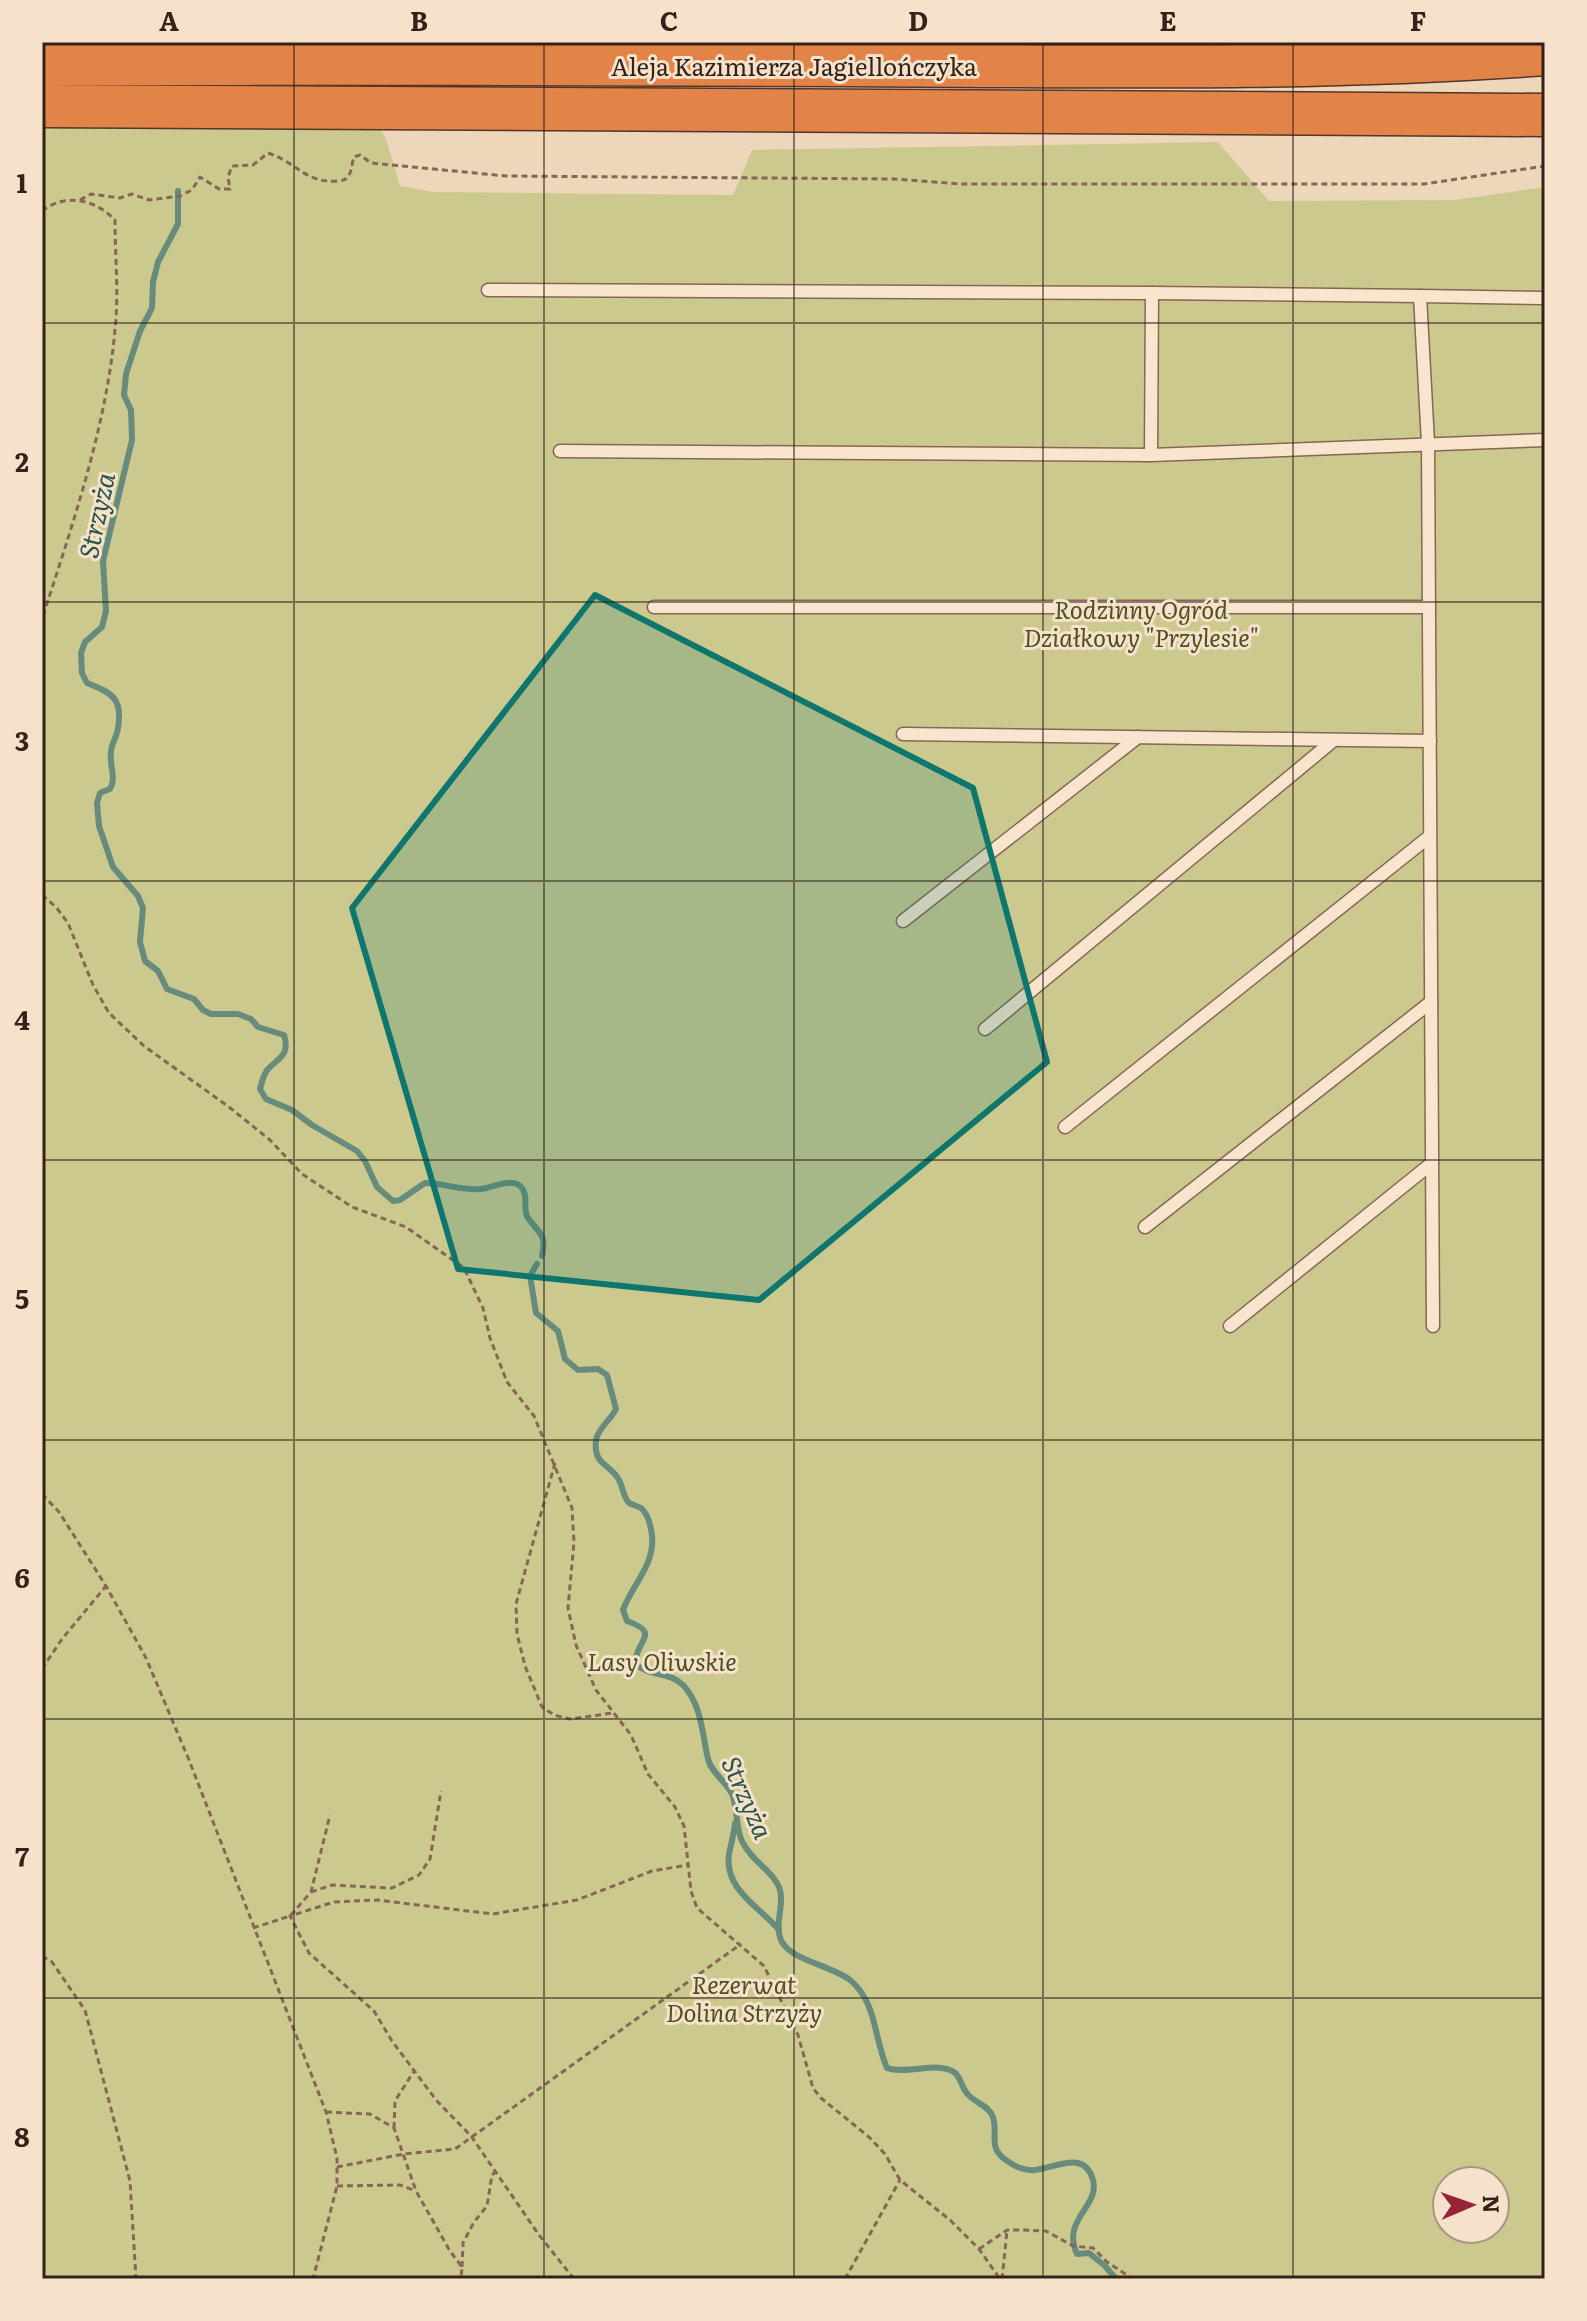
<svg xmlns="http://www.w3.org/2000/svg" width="1587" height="2321" font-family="Literata,serif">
	<rect width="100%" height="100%" fill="#eed6bb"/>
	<path fill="#ccc98f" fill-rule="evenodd" d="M373,119L386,139L400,186L434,192L733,195L752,150L1218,142L1269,201L1455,200L1545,187V2279H42V121ZM1447,2181H1495V2229H1447Z"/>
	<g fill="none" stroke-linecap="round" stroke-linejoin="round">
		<g stroke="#678c7d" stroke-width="6">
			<path d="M178,191V224L158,262L153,282L152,308L140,331L126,374L124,395L131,410L132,440L103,561L106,611L102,627L85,642L81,653L82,673L87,683C112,693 123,698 118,728C117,737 111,744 111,752C109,766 117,777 110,789L100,793L97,803L99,826L113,867L138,896L143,908L140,942L145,961L158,971L167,989L194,999L203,1010L211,1014H238L251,1019L258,1027L284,1035C290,1055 280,1057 268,1069C263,1075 262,1082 260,1089L266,1099L292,1110L312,1125L357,1151L365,1161L377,1187L393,1201L400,1200L425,1183C444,1183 461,1191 481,1189C492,1188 514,1176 522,1188C529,1197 522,1209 528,1218C539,1234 547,1233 542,1256"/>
			<path d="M537,1264L530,1276L536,1313L558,1331L565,1359L578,1370L598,1369L607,1375L616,1409C611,1420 598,1428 596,1440C593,1466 610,1463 619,1480C623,1487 623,1497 629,1503C633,1505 637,1506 641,1508C648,1514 651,1527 652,1536C655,1565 632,1585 623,1610L627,1621C661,1633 637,1639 635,1663C648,1677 669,1671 683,1685C702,1705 702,1734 708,1759C711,1773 726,1781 732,1794C738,1808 735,1826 742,1841C751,1860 767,1867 777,1883C788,1901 772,1924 782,1942C792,1960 832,1966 850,1980C877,2002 874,2039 887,2068C907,2075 938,2061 954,2072C961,2077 961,2086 966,2092C972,2102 989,2105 993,2117C999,2137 985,2149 1012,2164C1018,2168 1029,2171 1035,2170C1055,2168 1085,2149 1093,2180C1100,2207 1061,2219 1077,2254L1089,2253L1105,2266L1116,2279"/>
			<path d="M735,1823C734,1834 731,1844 729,1854C724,1890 759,1906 779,1930"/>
		</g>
		<defs>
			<g id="service">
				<polyline points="488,290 1152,293 1151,455 1545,440"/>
				<polyline points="1152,293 1420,296 1428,443 1433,1326"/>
				<polyline points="1420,296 1545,298"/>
				<polyline points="560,451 1151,455"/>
				<polyline points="654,607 1429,607"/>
				<polyline points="903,734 1430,741"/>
				<polyline points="903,921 1138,737"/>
				<polyline points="985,1029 1334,740"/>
				<polyline points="1065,1127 1430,836"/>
				<polyline points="1145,1227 1431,1002"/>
				<polyline points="1230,1326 1432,1163"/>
			</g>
			<g id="motorway">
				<path d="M42,64C309,64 576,63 843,65C1077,66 1311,71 1545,54"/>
				<polyline points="42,106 1545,115"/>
			</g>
		</defs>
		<use href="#service" stroke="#866655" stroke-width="15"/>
		<use href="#motorway" stroke="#53362a" stroke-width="45"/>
		<g stroke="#866655" stroke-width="3" stroke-dasharray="6 4" stroke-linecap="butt">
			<path d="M80,200L91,194L120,198L132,194L149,200L180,196L192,190L200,177L219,189H230L228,177L232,166L253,165L268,153C296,162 306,184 338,181C343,180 346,181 349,175C352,171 352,162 354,157L360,155L371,163L506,176L894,179L962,184H1424L1545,166"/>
			<path d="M42,211C65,193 95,199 115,220C115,256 119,294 115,330C106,428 72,526 42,619"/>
			<polyline points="42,895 56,907 68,923 93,985 109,1013 144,1046 229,1107 270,1140 302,1174 352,1207 406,1227 464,1268 483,1308 490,1338 507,1382 534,1416 572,1508 574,1542 568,1608 576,1645 596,1690 631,1735 648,1774 675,1807 684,1826 691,1891 697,1908 764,1966 798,2035 813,2088 821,2098 869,2137 885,2154 900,2180 950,2220 979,2249 1000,2279"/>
			<polyline points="555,1463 516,1604 517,1634 525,1666 542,1707 554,1715 570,1719 613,1713"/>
			<polyline points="42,1494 59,1512 106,1586 146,1658 189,1760 326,2112 337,2158 337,2186 313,2279"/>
			<polyline points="42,1669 62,1639 106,1586"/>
			<polyline points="311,1892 332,1885 392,1888 419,1875 430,1859 441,1791"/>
			<polyline points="253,1928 290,1916 311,1892 330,1815"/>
			<polyline points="42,1956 52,1962 85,2010 130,2181 136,2279"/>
			<polyline points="326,2112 370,2114 394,2128 416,2191 450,2251 462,2267 461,2279"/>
			<polyline points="394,2128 395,2101 414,2071"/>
			<polyline points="337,2167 404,2154 455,2149 741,1944"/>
			<polyline points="337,2186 400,2185 416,2191"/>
			<polyline points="979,2249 1007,2230 1023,2230 1046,2231 1073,2246 1093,2248 1107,2262 1133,2279"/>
			<polyline points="462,2267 463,2243 474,2222 487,2206 492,2175 495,2172"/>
			<polyline points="574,2279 539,2235 471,2136 436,2100 392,2041 374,2011 309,1953 290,1916 334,1902 377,1900 493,1914 577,1900 652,1871 688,1865"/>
			<polyline points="845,2279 900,2180"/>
			<polyline points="1002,2279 1007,2231"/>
		</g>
		<use href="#service" stroke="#f9e5ce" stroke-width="12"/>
		<use href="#motorway" stroke="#e28347" stroke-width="42"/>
	</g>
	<path fill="#0f766e" fill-opacity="0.2" stroke="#0f766e" stroke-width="6" stroke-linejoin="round" d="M595,595L973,788L1047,1062L759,1300L458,1269L352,908Z"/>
	<path fill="none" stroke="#34221a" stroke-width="2" stroke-opacity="0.55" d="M294,42V2279M544,42V2279M794,42V2279M1043,42V2279M1293,42V2279M42,323H1545M42,602H1545M42,881H1545M42,1160H1545M42,1440H1545M42,1719H1545M42,1998H1545"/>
	<g text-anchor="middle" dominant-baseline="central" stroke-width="6" stroke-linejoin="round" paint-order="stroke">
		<g font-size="24" fill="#34221a" stroke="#f6e2cb">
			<text x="794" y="65">Aleja Kazimierza Jagiellończyka</text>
		</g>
		<g font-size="24" font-style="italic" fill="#4d5120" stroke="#f6e2cb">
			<text x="1141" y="608">Rodzinny Ogród<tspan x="1141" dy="28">Działkowy "Przylesie"</tspan></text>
			<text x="662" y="1660">Lasy Oliwskie</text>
			<text x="744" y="1983">Rezerwat<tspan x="744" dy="28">Dolina Strzyży</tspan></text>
		</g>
		<g font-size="26" font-style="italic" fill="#29554a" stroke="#f6e2cb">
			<text transform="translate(95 515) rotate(-78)">Strzyża</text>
			<text transform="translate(749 1797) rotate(66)">Strzyża</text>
		</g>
	</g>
	<rect width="1587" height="2321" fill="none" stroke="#f6e2cb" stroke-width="88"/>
	<g transform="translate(1471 2205) rotate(88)"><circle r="38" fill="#f6e2cb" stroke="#a89584" stroke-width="2"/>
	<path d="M0-6L14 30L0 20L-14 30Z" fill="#962438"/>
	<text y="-12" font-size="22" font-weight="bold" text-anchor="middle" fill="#34221a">N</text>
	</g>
	<rect x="44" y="44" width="1499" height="2233" fill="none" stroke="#34221a" stroke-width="3"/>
	<g font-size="26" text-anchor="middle" font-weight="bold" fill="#34221a">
		<text x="169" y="31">A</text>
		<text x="419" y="31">B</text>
		<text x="669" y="31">C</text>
		<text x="918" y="31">D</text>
		<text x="1168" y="31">E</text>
		<text x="1418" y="31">F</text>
		<text x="22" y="193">1</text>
		<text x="22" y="472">2</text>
		<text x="22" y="751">3</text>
		<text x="22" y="1030">4</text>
		<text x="22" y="1309">5</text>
		<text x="22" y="1588">6</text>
		<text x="22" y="1867">7</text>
		<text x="22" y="2147">8</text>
	</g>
</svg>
